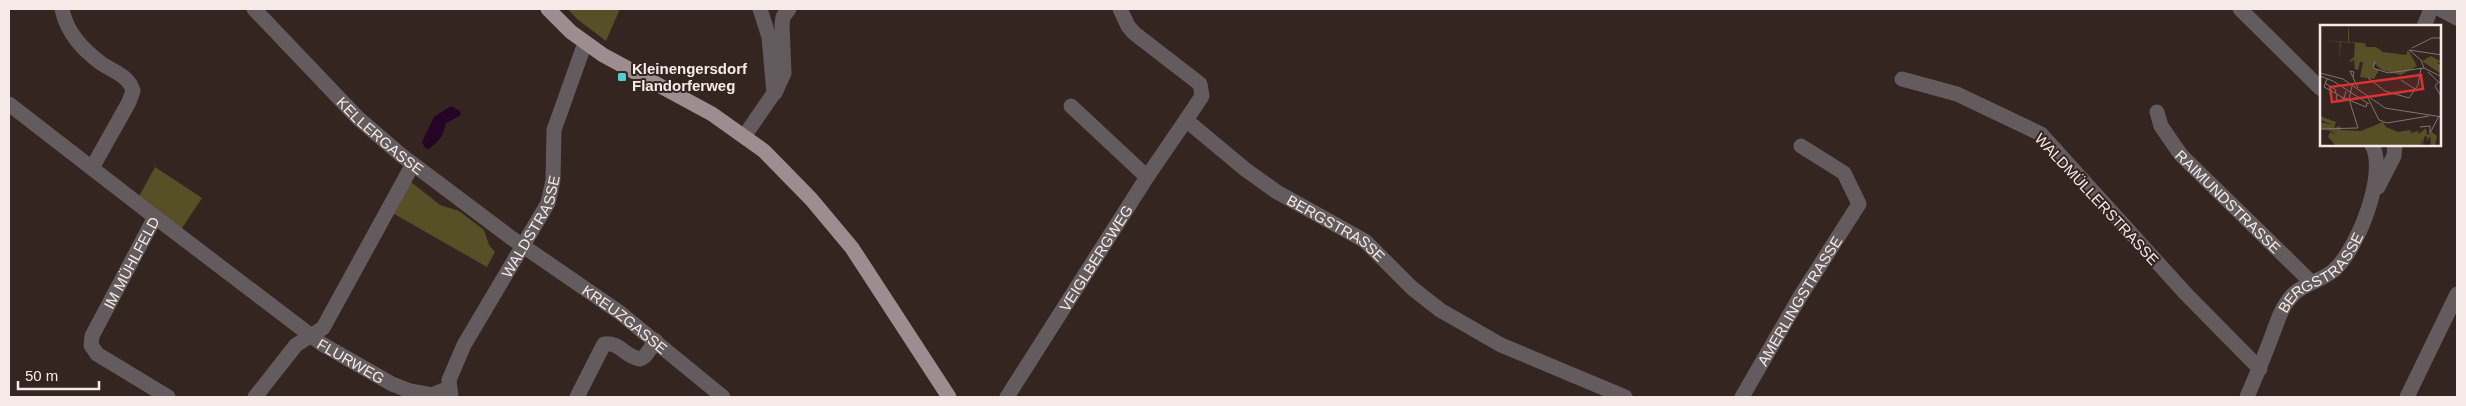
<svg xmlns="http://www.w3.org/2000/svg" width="2466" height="406" font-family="Arial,sans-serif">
	<rect width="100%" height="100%" fill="#342521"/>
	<g fill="#575026">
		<polygon points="568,9 620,9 606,41 577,19"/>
		<polygon points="155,167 202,198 178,234 136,202"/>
		<polygon points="406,178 440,205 459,211 484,230 489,245 495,252 487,267 389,211"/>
	</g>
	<path fill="#250425" d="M451,106L460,111L461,115L446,123C443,136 440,140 429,149L425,148L422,142L434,117Z"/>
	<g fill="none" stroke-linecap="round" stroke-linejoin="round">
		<g stroke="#635b5d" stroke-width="15">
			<path d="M62,9C67,33 82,49 102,64C113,71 129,76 133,91L129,102L92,168"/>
			<path id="s1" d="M254,9L358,118L401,155L510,237L619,312L723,397"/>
			<path id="s2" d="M1120,9L1128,26L1134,33L1200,84L1202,96L1186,120L1246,170L1277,192L1365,241L1412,288L1440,310L1501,345L1625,397"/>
			<polyline points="2240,9 2321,89"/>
			<polyline points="2440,9 2457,18"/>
			<polyline points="2424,26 2431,9"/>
			<polyline points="1902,79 1957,94 2041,134 2186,294 2260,369"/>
			<polyline points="775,93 784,73 782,25 783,17 789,9"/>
			<polyline points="9,104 155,217"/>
			<polyline points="1071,106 1147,177"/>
			<path id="s3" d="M2157,112L2161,126L2181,155L2311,282"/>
			<polyline points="745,135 774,93 769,37 760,9"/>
			<polyline points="2378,187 2394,156 2395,145"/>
			<path id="s4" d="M168,397L97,354L91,345L92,336L155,217L322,344L392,384L410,391L432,395L449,388"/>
			<polyline points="255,397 296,345 323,328 413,164"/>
			<path id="s5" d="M451,397L449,380L464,345L548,203L553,180L554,130L585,43"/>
			<path d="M577,397L604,344C618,341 626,357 640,359L645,356L656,341"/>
			<path id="s6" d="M1007,397L1147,177L1186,120"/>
			<path id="s7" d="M1742,397L1801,295L1859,204L1844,173L1801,146"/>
			<path id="s8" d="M2247,397C2256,376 2265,355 2273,333C2277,323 2280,311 2287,302C2298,284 2318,283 2333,271C2357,251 2388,173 2372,145"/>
			<polyline points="2407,397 2457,294"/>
		</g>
		<polyline stroke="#9d8d91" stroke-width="15" points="548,9 571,32 603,55 712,114 764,151 811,199 852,248 949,397"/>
	</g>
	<rect fill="#51ccd3" stroke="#342521" stroke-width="2" x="617" y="72" width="10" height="10" rx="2.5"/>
	<g text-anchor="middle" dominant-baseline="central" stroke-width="4" stroke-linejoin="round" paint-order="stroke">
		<g font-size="15" font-weight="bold" fill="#f5eae8" stroke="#342521" text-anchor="start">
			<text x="632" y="68">Kleinengersdorf<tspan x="632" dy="17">Flandorferweg</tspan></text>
		</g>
		<g font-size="15" fill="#f5eae8" stroke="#342521">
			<text stroke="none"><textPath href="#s1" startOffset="179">KELLERGASSE</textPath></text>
			<text transform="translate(2097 199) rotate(47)">WALDMÜLLERSTRASSE</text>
			<text stroke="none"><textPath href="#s3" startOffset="116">RAIMUNDSTRASSE</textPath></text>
			<text stroke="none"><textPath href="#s5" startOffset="192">WALDSTRASSE</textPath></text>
			<text stroke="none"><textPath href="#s2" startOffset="338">BERGSTRASSE</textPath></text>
			<text stroke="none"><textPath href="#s6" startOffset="165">VEIGLBERGWEG</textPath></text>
			<text stroke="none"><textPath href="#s4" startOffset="186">IM MÜHLFELD</textPath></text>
			<text stroke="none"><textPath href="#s8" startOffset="149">BERGSTRASSE</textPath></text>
			<text stroke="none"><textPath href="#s7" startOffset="112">AMERLINGSTRASSE</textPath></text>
			<text stroke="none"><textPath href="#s1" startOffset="485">KREUZGASSE</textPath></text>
			<text stroke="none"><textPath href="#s4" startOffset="481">FLURWEG</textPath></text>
		</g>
	</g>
	<g transform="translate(2320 25)">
		<rect width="121" height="121" fill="#342521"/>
		<path d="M3,0L1,15L28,17V6L29,0V17L45,18L46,22H56L63,27L86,30L88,25L97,41L81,50L62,45L55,39L52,43L59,45L54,54L40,52L43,37H40L38,45L35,44L34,34L32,37L29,36L34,32L35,18L21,17L19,35L20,17L1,15L0,18ZM111,31L120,36L117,39H121V49L102,36ZM0,91L16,97L14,103L20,101L21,105L41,106L63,97L66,102L78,107L90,105L91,108L98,106L99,109L106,103L107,110L112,107L117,111L115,121H111L110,111L107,116V111L104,112L103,121L102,114L101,121H16L8,112L10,107L17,110L11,106L0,104V97L14,100L0,95Z" fill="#575026"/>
		<path fill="none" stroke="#817471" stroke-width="1" d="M92,23L112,13H122M122,30L89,25L101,35L104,43L122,52M55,36L53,43L68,48L104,43M108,47L122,60M0,48L23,54L65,83L122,92M0,51L13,56L49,79M33,52L34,47L30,46L38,63M48,53L65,66L89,73M7,54L4,62L17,69M81,55L95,64M118,57L115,61L122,73M5,58L16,65L15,68M26,66L24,73H23L21,77L16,74L17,69L18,70L24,73L29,74M48,73L59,95L67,98L109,91M89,73L98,60L101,43M29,75L46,82L47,78M100,102L110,101V108L119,91M0,104L38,103L29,74L32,61"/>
		<path fill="#d83232" fill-opacity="0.15" stroke="#d83232" stroke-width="2.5" d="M101,50L103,64L12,77L10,62Z"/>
		<rect width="121" height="121" fill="none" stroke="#f5eae8" stroke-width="2.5"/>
	</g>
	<rect width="2466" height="406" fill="none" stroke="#f5eae8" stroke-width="20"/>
	<path d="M18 381v8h81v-8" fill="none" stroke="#f5eae8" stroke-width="2.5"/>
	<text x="25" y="381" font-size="15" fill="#f5eae8" stroke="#342521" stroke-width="4" paint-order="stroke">50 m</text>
</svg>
